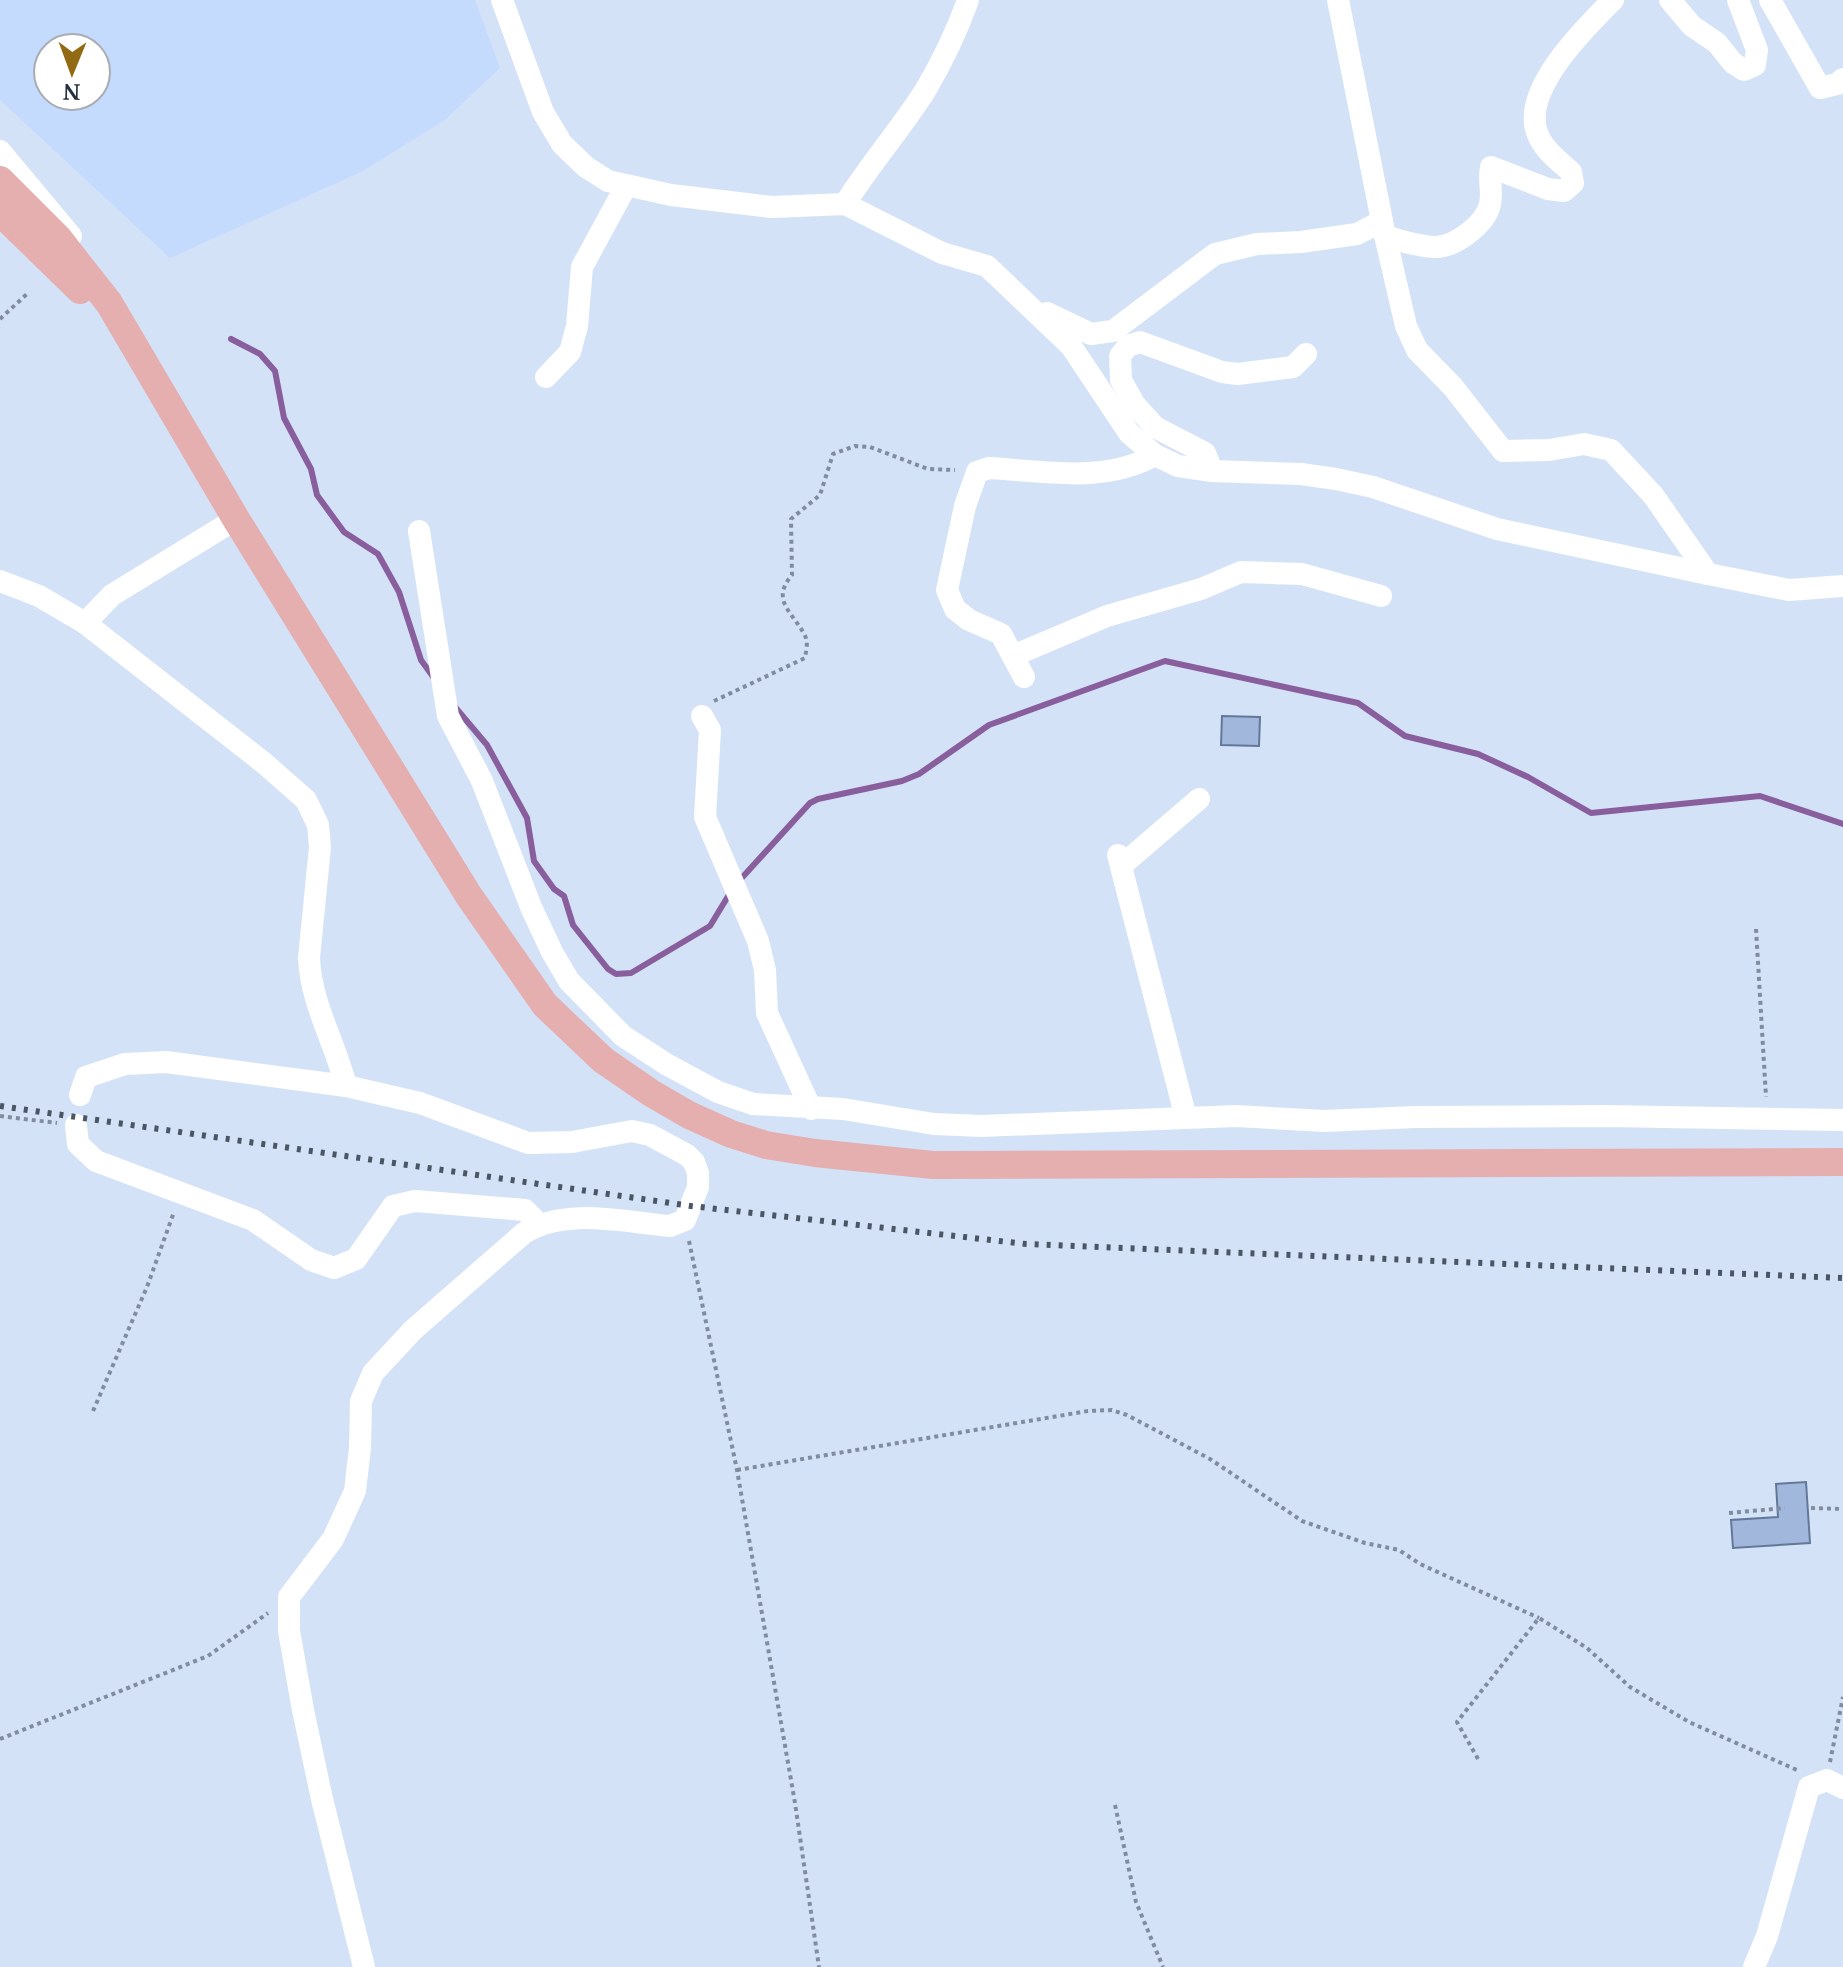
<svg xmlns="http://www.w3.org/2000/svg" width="1843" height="1967" font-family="'Noto Serif',serif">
	<rect width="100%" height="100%" fill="#d4e2f8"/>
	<path fill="#c4dbfd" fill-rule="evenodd" d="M0,0H475L500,68L446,119L363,171L170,258L0,100ZM48,48H96V96H48Z"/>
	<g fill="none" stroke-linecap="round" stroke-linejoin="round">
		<g stroke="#895e9c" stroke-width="6">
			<polyline points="231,339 260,354 275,371 284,418 311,469 317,495 344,532 378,554 399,592 421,660 434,678"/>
			<polyline points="455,707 487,745 527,818 534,861 554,889 564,896 573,925 608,969 616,974 631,973 710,926 730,893"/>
			<polyline points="739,881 810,803 818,799 902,781 919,774 989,725 1165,661 1358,703 1405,736 1478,754 1528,777 1591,813 1760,796 1843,824"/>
		</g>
	</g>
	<g fill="#a1b8dc" stroke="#637899" stroke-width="2">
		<polygon points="1222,716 1260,717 1259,746 1221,745"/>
		<polygon points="1806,1482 1810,1543 1733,1548 1731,1520 1778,1517 1776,1484"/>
	</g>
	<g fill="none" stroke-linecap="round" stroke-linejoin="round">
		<g stroke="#818c9f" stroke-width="4" stroke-dasharray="4 4" stroke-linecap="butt">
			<polyline points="0,319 28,293"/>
			<path d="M714,701L805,658C806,651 808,644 806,638C795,613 769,602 792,575L791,519L820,495L833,454L855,446L870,447L928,469L955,470"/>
			<polyline points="1756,929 1766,1097"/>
			<polyline points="0,1116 57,1123"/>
			<polyline points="689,1241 737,1470 795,1803 819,1967"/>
			<polyline points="93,1411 147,1287 174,1212"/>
			<polyline points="737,1470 1088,1411 1112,1410 1127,1415 1210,1459 1302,1521 1365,1543 1399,1550 1420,1564 1539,1618"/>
			<polyline points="1811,1508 1843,1509"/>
			<polyline points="1729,1513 1785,1508"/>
			<polyline points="0,1739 208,1656 268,1613"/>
			<polyline points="1478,1759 1457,1722 1539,1618 1587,1648 1630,1687 1689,1722 1797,1770"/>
			<polyline points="1830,1762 1843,1697"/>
			<polyline points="1115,1805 1136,1902 1163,1967"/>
		</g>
		<g stroke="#fff" stroke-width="22">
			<polyline points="502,0 543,112 562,144 586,167 608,181 671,195 772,207 845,204 942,253 987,266 1071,346 1129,433 1155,455 1178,466 1212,471 1301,474 1336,479 1373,487 1497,529 1708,574 1789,590 1843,586"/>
			<polyline points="1338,0 1384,231 1406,326 1417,350 1453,387 1503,451 1549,450 1584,444 1611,450 1653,495 1708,574"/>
			<polyline points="1670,0 1692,26 1717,43 1733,63 1744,70 1755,65 1757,50 1738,0"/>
			<polyline points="1770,0 1820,88 1837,84 1843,79"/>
			<polyline points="0,151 71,236"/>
			<path d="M845,204C870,164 900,130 925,91C942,62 957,31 968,0"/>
			<path d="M1385,236C1401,241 1417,246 1434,247C1454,248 1486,224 1490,204C1493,192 1488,181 1491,167L1548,189L1564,191L1573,183L1571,172C1560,162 1544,150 1538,135C1519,92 1585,28 1613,0"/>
			<polyline points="1047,313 1091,334 1113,331 1215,254 1257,244 1301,242 1357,234 1382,221"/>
			<polyline points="546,377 570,352 577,326 582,267 626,186"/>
			<polyline points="1212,471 1205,453 1155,427 1135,405 1121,380 1120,356 1128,346 1140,342 1222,372 1238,374 1293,367 1306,354"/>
			<polyline points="419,531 448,716 482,781 531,907 552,952 569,981 623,1036 666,1064 718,1092 753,1104 843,1109 934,1124 982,1126 1236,1116 1324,1121 1415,1117 1607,1116 1843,1120"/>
			<polyline points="0,581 39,596 85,623 112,595 236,519"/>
			<path d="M85,623L264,763L306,800L318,825L320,847L309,958C311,1004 335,1042 346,1086L420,1103L528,1143L572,1142L632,1131L650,1135L687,1155L694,1162L698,1173V1187L685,1220L670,1226C624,1222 565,1207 524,1233L413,1330L373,1373L361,1401L360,1448L355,1491L333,1539L289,1597V1631L303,1710L322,1799L364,1967"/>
			<polyline points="1013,656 1107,616 1201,589 1241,572 1302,574 1381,596"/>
			<path d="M1024,677L1001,634L969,620L955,609L947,590L965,506L977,472L989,468C1044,471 1104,484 1155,455"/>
			<polyline points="702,716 710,730 705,817 758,941 765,970 767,1013 811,1109"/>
			<polyline points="1118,855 1186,1118"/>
			<polyline points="1121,866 1199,799"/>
			<polyline points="80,1095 86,1077 125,1064 166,1062 346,1086"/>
			<polyline points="76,1125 78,1144 96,1161 253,1220 311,1260 334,1268 356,1259 393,1206 415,1201 525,1210 539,1224"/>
			<polyline points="1754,1967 1767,1936 1809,1787 1827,1780 1843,1788"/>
		</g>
		<g stroke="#e5aeaf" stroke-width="28">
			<polyline points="0,180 58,238 109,303 236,519 469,896 545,1005 603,1060 651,1093 689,1115 731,1134 766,1145 815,1153 933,1165 1843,1162"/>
			<polyline points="0,212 80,290"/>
		</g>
		<polyline stroke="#4b5665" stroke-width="6" stroke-dasharray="4 8" stroke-linecap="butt" points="0,1106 691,1206 1026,1244 1843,1278"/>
	</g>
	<g transform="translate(72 72) rotate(181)"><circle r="38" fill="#ffffff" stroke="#a9acb2" stroke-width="2"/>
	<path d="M0-6L14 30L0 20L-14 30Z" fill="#936a14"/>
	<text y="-12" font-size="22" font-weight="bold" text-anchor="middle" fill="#27303e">N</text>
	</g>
</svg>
